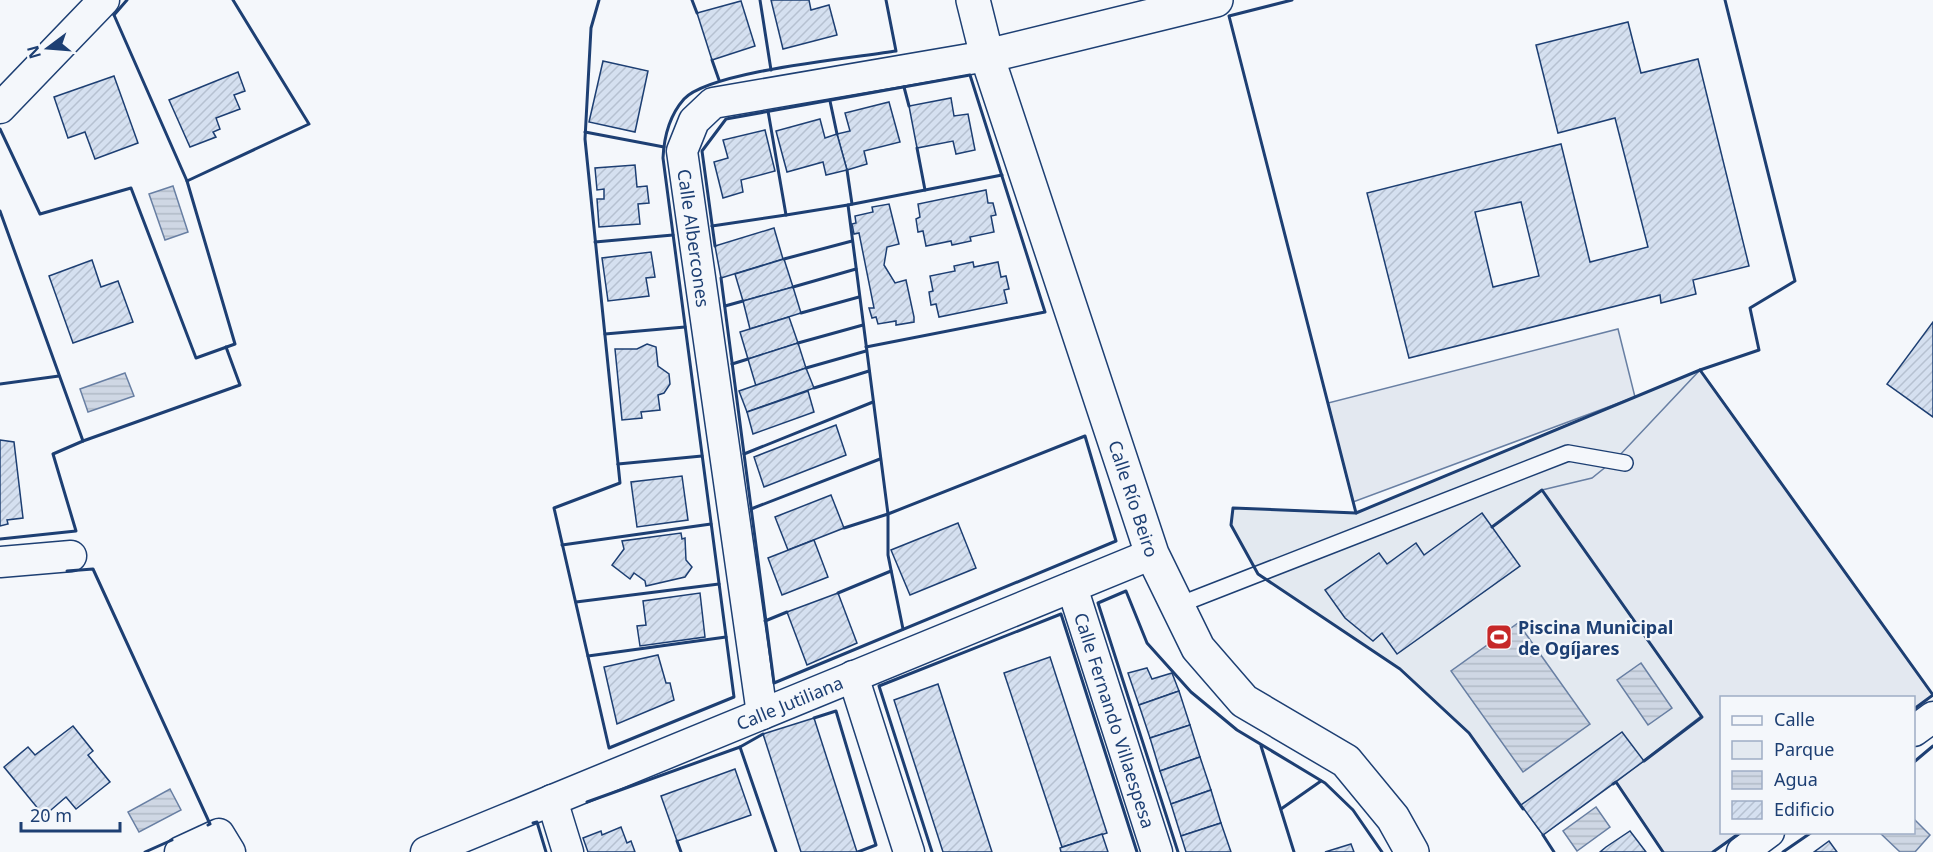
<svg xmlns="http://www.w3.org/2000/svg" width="1933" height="852" font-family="'Noto Sans',sans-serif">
	<defs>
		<pattern id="water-rules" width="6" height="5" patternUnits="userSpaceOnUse" patternTransform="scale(1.5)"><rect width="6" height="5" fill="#cfd7e4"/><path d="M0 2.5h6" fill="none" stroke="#b1bac7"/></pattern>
		<pattern id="building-hatch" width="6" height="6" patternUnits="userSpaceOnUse" patternTransform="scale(1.5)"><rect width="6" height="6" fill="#d5e0f0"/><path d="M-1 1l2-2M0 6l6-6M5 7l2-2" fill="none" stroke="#b6c1d1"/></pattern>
	</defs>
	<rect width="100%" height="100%" fill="#f4f7fb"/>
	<polygon fill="#e3e9f0" stroke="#687fa3" stroke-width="1.5" points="1700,370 1933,695 1914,709 1914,698 1722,698 1722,832 1741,833 1713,852 1663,852 1616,782 1543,835 1469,733 1400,669 1258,574 1231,525 1233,508 1356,513"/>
	<g fill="#e3e8f0" stroke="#687fa3" stroke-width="1.5">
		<polygon points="1618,329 1635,397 1353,502 1328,403"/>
		<polygon points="1700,370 1933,695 1914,709 1914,698 1722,698 1722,832 1741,833 1713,852 1663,852 1616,782 1701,716 1542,490 1592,478 1618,457"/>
	</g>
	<g fill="url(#water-rules)" stroke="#687fa3" stroke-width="1.5">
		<polygon points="173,186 188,232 165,240 149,194"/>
		<polygon points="125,373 134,396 88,412 80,389"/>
		<polygon points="1518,623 1590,724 1523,772 1451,671"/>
		<polygon points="1641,663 1672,708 1648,725 1617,680"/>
		<polygon points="170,789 181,810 139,832 128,812"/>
		<polygon points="1596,807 1610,827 1577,851 1563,831"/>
		<polygon points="1914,819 1930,835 1915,852 1900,852 1880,833 1914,832"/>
	</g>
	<g fill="url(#building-hatch)" stroke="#1d3f73" stroke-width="1.5" fill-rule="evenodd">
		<polygon points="771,0 809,0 811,10 829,5 837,35 783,49"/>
		<polygon points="741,1 755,46 712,60 697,13"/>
		<path d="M1628,22L1641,73L1698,59L1749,266L1693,280L1696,294L1661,303L1660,295L1409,358L1367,193L1561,144L1590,262L1648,247L1615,118L1558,133L1536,45ZM1521,202L1539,276L1493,287L1475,212Z"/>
		<polygon points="603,61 648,71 635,132 589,122"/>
		<polygon points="238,72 245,91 234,95 240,109 216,118 220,129 213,132 216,137 190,147 169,100"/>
		<polygon points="114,76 138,143 95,159 85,132 68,138 54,97"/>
		<polygon points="951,98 954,116 968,114 975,150 956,154 953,141 917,148 909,106"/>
		<polygon points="889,102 900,142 864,151 867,164 847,170 837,134 850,131 845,113"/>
		<polygon points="820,119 825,138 837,134 847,170 826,175 823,162 787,172 776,131"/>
		<polygon points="765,130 775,171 741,180 743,192 723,198 714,162 728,158 723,140"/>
		<polygon points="635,165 637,187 647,186 649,203 638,204 640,224 599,227 597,199 604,199 604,189 597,190 595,168"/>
		<polygon points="986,190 988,203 993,203 996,215 991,216 994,232 970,237 971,241 952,245 951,241 926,246 923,231 918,232 916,219 920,217 918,204"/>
		<polygon points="889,204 899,244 887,247 884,265 895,283 906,280 914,317 914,322 896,325 896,321 878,324 876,317 872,318 869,308 874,308 859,233 854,234 852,224 856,223 855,216 873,212 872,207"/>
		<polygon points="774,228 783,259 721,278 715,246"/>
		<polygon points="651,252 655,277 646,278 649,296 608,301 602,258"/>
		<polygon points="784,259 793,287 743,301 735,274"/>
		<polygon points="92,260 101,287 118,281 133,322 73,343 49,276"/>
		<polygon points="973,262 974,267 998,262 1001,277 1006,276 1009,289 1004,290 1007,303 939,317 936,304 931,305 929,292 933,291 930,276 955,271 954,266"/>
		<polygon points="793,287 801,313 750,329 743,301"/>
		<polygon points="789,317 798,343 748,359 740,332"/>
		<polygon points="1933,322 1933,417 1887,384"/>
		<polygon points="798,343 806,368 756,386 748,359"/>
		<polygon points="647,344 656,347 658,366 669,374 670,384 664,393 658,395 660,410 641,412 642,418 622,420 615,349 637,349"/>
		<polygon points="806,368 814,388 747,412 739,391"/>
		<polygon points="808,391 814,412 753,434 747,412"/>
		<polygon points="836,425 846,455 764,487 754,457"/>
		<polygon points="0,440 14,442 23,518 7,520 8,524 0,526"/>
		<polygon points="682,476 688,520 637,527 631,482"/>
		<polygon points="831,495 844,528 788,550 775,517"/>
		<polygon points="1482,513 1520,566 1397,654 1382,633 1373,641 1345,618 1325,590 1379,553 1387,564 1416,543 1424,555"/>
		<polygon points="958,523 976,568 910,595 891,550"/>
		<polygon points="681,533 682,539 685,538 686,560 692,567 685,577 646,586 645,581 634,573 630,579 612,565 624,549 622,541"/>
		<polygon points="814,540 828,577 782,595 768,558"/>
		<polygon points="700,593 705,637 640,646 637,626 646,625 643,601"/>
		<polygon points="838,593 857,643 807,665 787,612"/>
		<polygon points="658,655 666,683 670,683 674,700 617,724 604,667"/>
		<polygon points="1050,657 1107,833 1062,847 1004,673"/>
		<polygon points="1147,668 1152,679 1172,673 1179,691 1139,705 1128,673"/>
		<polygon points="938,684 992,852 943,852 894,700"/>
		<polygon points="1179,691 1190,725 1150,738 1139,705"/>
		<polygon points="814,718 857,852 801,852 763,734"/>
		<polygon points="1190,725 1200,757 1160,771 1150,738"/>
		<polygon points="73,726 93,751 88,755 110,782 76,809 66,797 44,816 4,767 28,747 35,755"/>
		<polygon points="1622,732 1644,761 1543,835 1521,805"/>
		<polygon points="1200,757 1211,790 1171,804 1160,771"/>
		<polygon points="735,769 751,815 677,841 661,796"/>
		<polygon points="1211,790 1221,823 1181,836 1171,804"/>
		<polygon points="1221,823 1231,852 1186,852 1181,836"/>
		<polygon points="621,827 627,843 631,841 635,852 588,852 583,838 601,831 602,835"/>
		<polygon points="1630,831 1646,852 1600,852 1606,847"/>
		<polygon points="1102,834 1108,852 1061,852 1060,848"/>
		<polygon points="1829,841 1837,852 1814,852"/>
		<polygon points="1351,844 1354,852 1325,852"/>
	</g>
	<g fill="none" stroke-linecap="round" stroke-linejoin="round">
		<defs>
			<polyline id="service" points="1176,606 1568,453 1625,463"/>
			<g id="minor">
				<polyline points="0,108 104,0"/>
				<polyline points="0,562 71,556"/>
				<path id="s1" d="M1072,587L1157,852"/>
				<polyline points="853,676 909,852"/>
				<polyline points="762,714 682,151 694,121 713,103 987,56"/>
				<polyline points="1914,731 1933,717"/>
				<polyline points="552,800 568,852"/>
				<polyline points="180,852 219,834 230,852"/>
				<path id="s2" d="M426,852L1152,554"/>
				<polyline points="1742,852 1769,832"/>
			</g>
			<g id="tertiary">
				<path id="s3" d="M973,0L987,56L1152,554L1198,648L1244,701L1346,761L1393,818L1412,852"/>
				<polyline points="987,56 1216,0"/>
			</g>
		</defs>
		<use href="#service" stroke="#1d3f73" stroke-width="18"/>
		<use href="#minor" stroke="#1d3f73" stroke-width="33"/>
		<use href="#tertiary" stroke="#1d3f73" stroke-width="36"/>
		<use href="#service" stroke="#f4f7fb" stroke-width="15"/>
		<use href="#minor" stroke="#f4f7fb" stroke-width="30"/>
		<use href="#tertiary" stroke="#f4f7fb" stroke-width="33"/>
		<g stroke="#1d3f73" stroke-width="3">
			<path d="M599,0L591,28L585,139L620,483L554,508L609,748L734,697L663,158C664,137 669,116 684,99C710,71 853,58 896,51L886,0"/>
			<polyline points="692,0 697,13"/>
			<polyline points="760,0 771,70"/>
			<polyline points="1292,0 1229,16 1356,513"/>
			<polyline points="114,15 187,181 309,124 233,0"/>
			<polyline points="114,15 127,0"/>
			<polyline points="712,60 719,80"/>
			<polyline points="904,87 909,106"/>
			<polyline points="830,101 837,134"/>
			<polyline points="768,111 786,215 848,205"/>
			<polyline points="0,129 40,214 131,188 196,358 235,344 187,181"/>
			<polyline points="585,132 664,147"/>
			<polyline points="917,148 925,190"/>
			<polyline points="847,170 852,204"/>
			<polyline points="0,211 83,441 240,385 226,347"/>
			<polyline points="712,226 786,215"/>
			<polyline points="595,242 673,235"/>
			<polyline points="715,246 702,151 726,119 970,75 1045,312 866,347"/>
			<polyline points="784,259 852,241"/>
			<polyline points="721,278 774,683 1116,541 1085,436 888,514 848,205 1002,175"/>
			<polyline points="793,287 856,269"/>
			<polyline points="725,306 743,301"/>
			<polyline points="801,313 859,297"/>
			<polyline points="605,334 685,327"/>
			<polyline points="798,343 863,325"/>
			<polyline points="732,364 748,359"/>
			<polyline points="806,368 866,351"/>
			<polyline points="1700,370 1759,350 1750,308 1795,281 1725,0"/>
			<polyline points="0,384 59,376"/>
			<polyline points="814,388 869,371"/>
			<polyline points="744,454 873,402"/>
			<polyline points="618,464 702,456"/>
			<polyline points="751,509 880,459"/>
			<polyline points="1492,527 1542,490 1702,717 1644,761"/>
			<polyline points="844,528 888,514 888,555 903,629"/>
			<polyline points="0,539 76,531 53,454 83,441"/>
			<polyline points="562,545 711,524"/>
			<polyline points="67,571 93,569 210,824 208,825"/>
			<polyline points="838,593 891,571"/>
			<polyline points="576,602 719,584"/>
			<polyline points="765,621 787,612"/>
			<polyline points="588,656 726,637"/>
			<polyline points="814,718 836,711 876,845 858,852"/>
			<polyline points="1261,746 1294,852"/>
			<polyline points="740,747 763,734"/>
			<polyline points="1914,762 1933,746"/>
			<polyline points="1613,784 1616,782 1663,852"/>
			<polyline points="587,802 740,747 776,852"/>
			<polyline points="1281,809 1321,781"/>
			<polyline points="1523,809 1469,733 1400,669 1258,574 1231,525 1233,508 1356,513 1700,370 1933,695 1914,709"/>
			<polyline points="533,823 537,822 546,852"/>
			<polyline points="1543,835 1554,852"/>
			<polyline points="677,841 681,852"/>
			<polyline points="145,852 172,840"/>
			<polyline points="932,852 879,686 1061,614 1137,852"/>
			<polyline points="1178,852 1098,603 1126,591 1147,643 1191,692 1237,730 1325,783 1353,810 1382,852"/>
			<polyline points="1713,852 1741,832"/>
			<polyline points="1783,852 1812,832"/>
		</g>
	</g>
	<defs>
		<symbol id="stadium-square" viewBox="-11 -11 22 22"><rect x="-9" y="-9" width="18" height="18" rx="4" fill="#c62828" stroke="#f4f7fb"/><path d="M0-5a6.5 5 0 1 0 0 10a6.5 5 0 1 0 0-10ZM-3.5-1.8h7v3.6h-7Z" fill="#fff"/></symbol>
	</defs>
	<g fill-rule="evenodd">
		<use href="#stadium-square" x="1484" y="622" width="30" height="30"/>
	</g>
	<g text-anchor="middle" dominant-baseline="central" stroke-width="4.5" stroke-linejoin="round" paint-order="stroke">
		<g font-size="18" fill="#1d3f73" stroke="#f4f7fb">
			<text transform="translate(694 238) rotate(82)">Calle Albercones</text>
			<text stroke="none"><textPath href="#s3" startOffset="524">Calle Río Beiro</textPath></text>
			<text stroke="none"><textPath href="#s2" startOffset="393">Calle Jutiliana</textPath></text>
			<text stroke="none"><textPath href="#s1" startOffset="140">Calle Fernando Villaespesa</textPath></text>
		</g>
		<g font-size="18" font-weight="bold" fill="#1d3f73" stroke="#f4f7fb" text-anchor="start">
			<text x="1518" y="627">Piscina Municipal<tspan x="1518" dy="21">de Ogíjares</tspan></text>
		</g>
	</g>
	<rect x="1720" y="696" width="195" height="138" fill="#f4f7fb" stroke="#9eadc5" stroke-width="1.5"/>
	<rect x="1732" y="716" width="30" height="9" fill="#f4f7fb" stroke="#9eadc5" stroke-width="1.5"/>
	<text x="1774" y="726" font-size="18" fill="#1d3f73">Calle</text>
	<rect x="1732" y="741" width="30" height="18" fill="#e3e9f0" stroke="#9eadc5" stroke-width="1.5"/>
	<text x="1774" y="756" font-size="18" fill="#1d3f73">Parque</text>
	<rect x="1732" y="771" width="30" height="18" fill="url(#water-rules)" stroke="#9eadc5" stroke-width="1.5"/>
	<text x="1774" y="786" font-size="18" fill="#1d3f73">Agua</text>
	<rect x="1732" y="801" width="30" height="18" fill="url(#building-hatch)" stroke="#9eadc5" stroke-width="1.5"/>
	<text x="1774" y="816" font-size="18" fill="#1d3f73">Edificio</text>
	<g transform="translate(48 48) rotate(254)" stroke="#f4f7fb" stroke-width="4.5" paint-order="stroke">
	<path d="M0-4.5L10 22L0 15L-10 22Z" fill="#1d3f73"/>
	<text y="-9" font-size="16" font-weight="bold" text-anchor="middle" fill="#1d3f73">N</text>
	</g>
	<path d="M21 822v9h99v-9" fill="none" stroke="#1d3f73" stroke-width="3"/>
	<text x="30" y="822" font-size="18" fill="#1d3f73" stroke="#f4f7fb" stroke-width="4.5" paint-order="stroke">20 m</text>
</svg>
